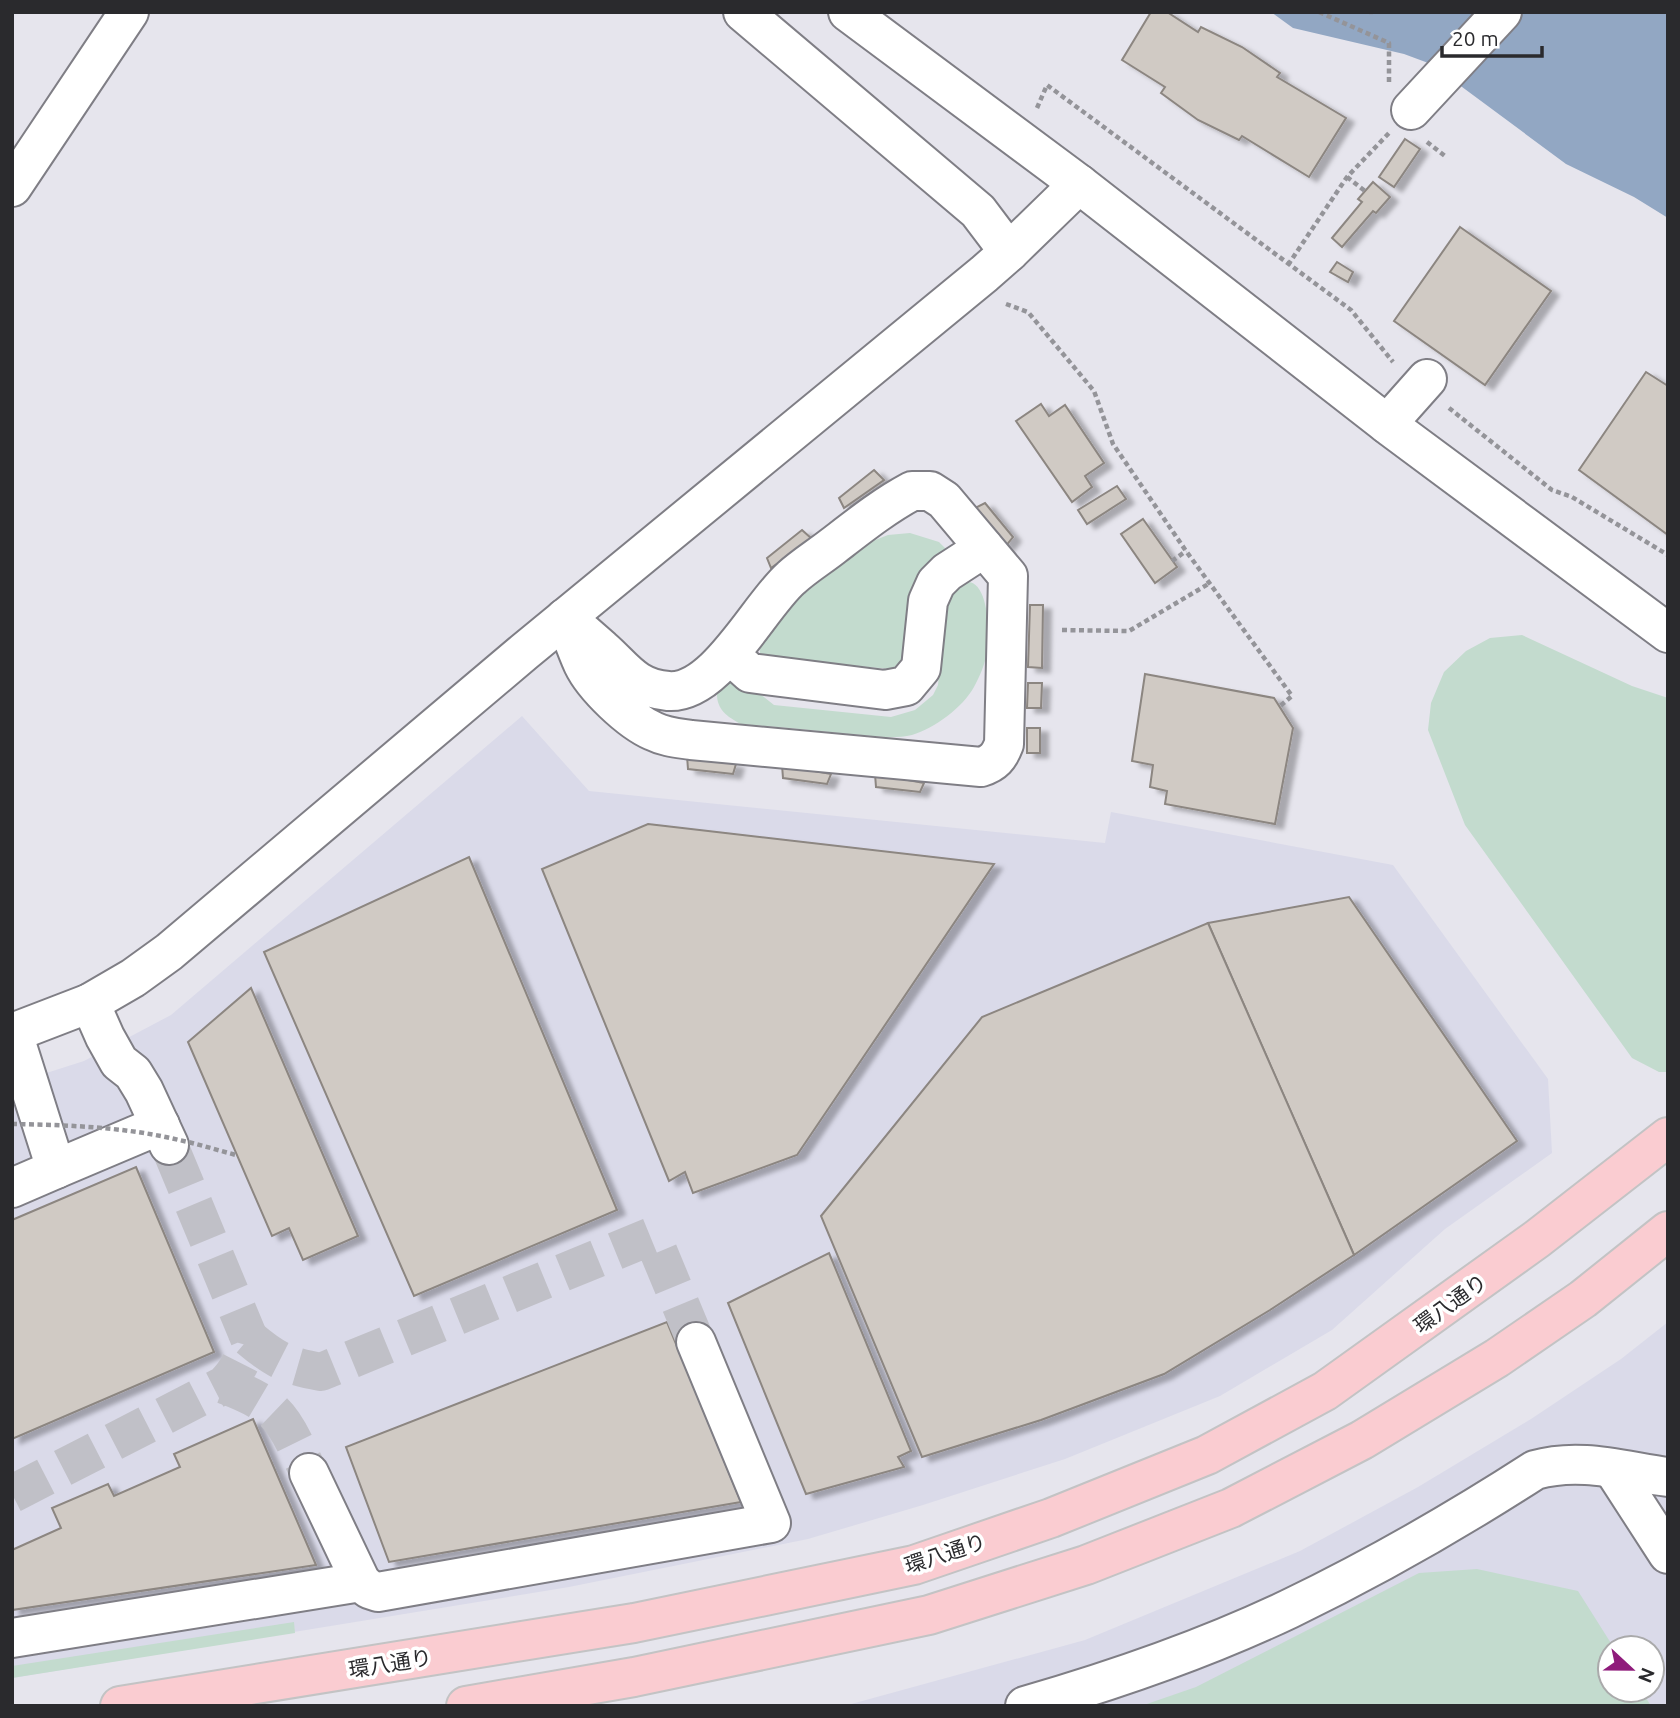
<svg xmlns="http://www.w3.org/2000/svg" width="1680" height="1718" font-family="Ubuntu,'Noto Sans JP',sans-serif">
	<defs>
		<filter id="shadow"><feDropShadow dx="8" dy="4.5" stdDeviation="2" flood-color="#0004"/></filter>
	</defs>
	<rect width="100%" height="100%" fill="#e6e5ed"/>
	<g fill="#dadae9" fill-rule="evenodd">
		<polygon points="522,716 589,791 1105,843 1111,812 1393,865 1548,1079 1552,1153 1445,1229 1332,1330 1220,1396 1065,1459 923,1505 808,1539 569,1587 12,1678 12,1084 84,1061 171,1015"/>
		<path d="M1668,1322V1706H844L1085,1640L1300,1551L1418,1487L1531,1419L1621,1359ZM1610,1648H1652V1690H1610Z"/>
	</g>
	<g fill="#c3dbce">
		<path d="M910,533L939,542L948,551C938,577 916,662 890,669L763,657L760,653V647L793,602L865,544L888,535Z"/>
		<path d="M967,582C989,581 990,635 987,652C985,664 980,676 974,687C962,708 935,728 912,735C891,740 868,735 848,734C812,730 777,727 741,724C726,716 716,709 717,691L730,679L751,687L774,705L891,717L915,710L933,695L938,685L946,603L950,596Z"/>
		<polygon points="1522,635 1632,686 1668,698 1668,1072 1659,1072 1632,1058 1465,825 1428,730 1431,703 1444,672 1466,651 1490,638"/>
		<polygon points="1477,1569 1578,1591 1614,1648 1610,1648 1610,1690 1641,1690 1651,1706 1141,1706 1196,1687 1419,1573"/>
		<polygon points="294,1622 295,1633 12,1678 12,1666"/>
	</g>
	<polygon fill="#92a7c3" points="1271,12 1668,12 1668,218 1634,197 1566,164 1431,64 1404,54 1293,28"/>
	<g fill="#d0cac4" stroke="#8c8681" stroke-width="2" filter="url(#shadow)">
		<polygon points="1151,12 1167,12 1198,32 1201,27 1242,47 1280,73 1277,77 1346,118 1309,177 1242,136 1239,140 1198,120 1161,93 1165,87 1122,60"/>
		<polygon points="1405,139 1420,149 1394,187 1379,177"/>
		<polygon points="1373,182 1390,197 1376,213 1373,211 1342,247 1332,238 1362,202 1358,199"/>
		<polygon points="1460,227 1551,291 1485,385 1394,321"/>
		<polygon points="1337,262 1353,272 1348,282 1330,272"/>
		<polygon points="1646,372 1668,386 1668,535 1579,470"/>
		<polygon points="1041,404 1049,416 1065,405 1104,463 1085,476 1092,487 1072,502 1016,421"/>
		<polygon points="874,470 884,480 844,508 839,498"/>
		<polygon points="1117,486 1126,499 1087,524 1078,510"/>
		<polygon points="985,503 1013,537 1005,547 975,508"/>
		<polygon points="1143,519 1177,567 1155,583 1121,534"/>
		<polygon points="802,530 812,539 771,568 767,558"/>
		<polygon points="1030,605 1043,605 1042,668 1028,667"/>
		<polygon points="1145,674 1274,698 1293,728 1275,824 1165,804 1167,791 1150,787 1153,765 1132,761"/>
		<polygon points="1028,683 1042,683 1041,708 1027,708"/>
		<rect x="1027" y="728" width="13" height="25"/>
		<polygon points="687,756 736,764 733,774 688,769"/>
		<polygon points="782,765 831,774 827,784 783,778"/>
		<polygon points="875,774 924,783 920,792 876,787"/>
		<polygon points="648,824 994,864 797,1155 693,1193 685,1172 669,1181 542,869"/>
		<polygon points="469,857 617,1210 414,1296 264,952"/>
		<polygon points="1349,897 1517,1141 1354,1255 1208,923"/>
		<polygon points="1208,923 1354,1255 1270,1310 1164,1374 1041,1420 922,1457 821,1216 982,1017"/>
		<polygon points="251,988 358,1236 303,1260 289,1228 272,1236 188,1042"/>
		<polygon points="136,1167 214,1352 12,1439 12,1220"/>
		<polygon points="829,1253 911,1451 898,1457 904,1467 806,1494 728,1303"/>
		<polygon points="667,1322 741,1502 389,1562 346,1447"/>
		<polygon points="253,1419 316,1565 12,1610 12,1550 61,1528 52,1508 108,1484 114,1496 180,1467 174,1454"/>
	</g>
	<g fill="none" stroke-linecap="round" stroke-linejoin="round">
		<g stroke="#c0c0c7" stroke-width="38" stroke-dasharray="38 19" stroke-linecap="butt">
			<path d="M249,1338C275,1360 287,1366 321,1372L652,1236L696,1342"/>
			<path d="M224,1385C283,1407 283,1420 309,1473"/>
			<path d="M12,1494L224,1385C238,1371 244,1358 249,1338L169,1145"/>
		</g>
		<defs>
			<g id="minor">
				<polyline points="743,12 978,211 1009,252"/>
				<polyline points="848,12 1079,184 1392,428 1668,633"/>
				<polyline points="1411,110 1502,12"/>
				<polyline points="12,187 129,12"/>
				<polyline points="1387,424 1427,379"/>
				<path d="M912,491H930L944,500L1008,576L1004,744C999,757 994,763 981,767L691,740C678,738 665,737 653,731C630,721 594,687 583,664C576,649 571,633 565,618C578,628 590,638 602,649C625,669 634,688 668,691C716,695 759,606 791,578C804,566 819,557 833,546C859,526 884,506 912,491Z"/>
				<polyline points="730,655 750,673 885,690 906,686 921,668 928,601 936,583 947,572 984,548"/>
				<polyline points="90,1003 105,1037 119,1062 133,1073 144,1091 169,1145"/>
				<polyline points="12,1033 90,1003 133,978 169,952 524,652 984,274 1009,252 1079,184"/>
				<polyline points="56,1169 160,1125"/>
				<polyline points="12,1188 56,1169 13,1033"/>
				<polyline points="1613,1469 1668,1554"/>
				<polyline points="309,1473 361,1582 369,1589 378,1592 771,1523 696,1342"/>
				<polyline points="12,1638 361,1582"/>
				<path d="M1025,1706C1115,1680 1205,1649 1289,1609C1374,1568 1456,1521 1535,1470C1580,1457 1623,1471 1668,1477"/>
			</g>
			<g id="major">
				<polyline points="120,1706 634,1623 914,1565 1051,1518 1207,1455 1325,1391 1537,1239 1668,1137"/>
				<polyline points="466,1706 634,1677 929,1615 1086,1565 1231,1508 1362,1440 1497,1358 1583,1299 1668,1231"/>
			</g>
		</defs>
		<use href="#minor" stroke="#7f7e85" stroke-width="42"/>
		<use href="#major" stroke="#c3c3c4" stroke-width="42"/>
		<g stroke="#949499" stroke-width="4.5" stroke-dasharray="5 3.5" stroke-linecap="butt">
			<polyline points="1319,12 1389,43 1389,82"/>
			<polyline points="1369,12 1373,12"/>
			<polyline points="1037,108 1047,85 1351,310 1393,362"/>
			<polyline points="1427,142 1445,156"/>
			<polyline points="1347,177 1365,191"/>
			<polyline points="1288,265 1347,177 1389,133"/>
			<polyline points="1006,304 1028,312 1094,391 1113,444 1186,551 1292,696 1280,706"/>
			<polyline points="1449,408 1552,490 1572,497 1668,555"/>
			<polyline points="1172,561 1186,551"/>
			<polyline points="1062,630 1129,631 1210,583"/>
		</g>
		<use href="#minor" stroke="#fff" stroke-width="38"/>
		<use href="#major" stroke="#faccd1" stroke-width="38"/>
		<path stroke="#949499" stroke-width="4.5" stroke-dasharray="5 3.5" stroke-linecap="butt" d="M12,1124C68,1125 125,1127 179,1140C198,1144 217,1150 236,1155"/>
	</g>
	<g text-anchor="middle" dominant-baseline="central" stroke-width="7" stroke-linejoin="round" paint-order="stroke">
		<g font-size="21" fill="#2a2a2d" stroke="#fff">
			<text transform="translate(1450 1303) rotate(-36)">環八通り</text>
			<text transform="translate(945 1553) rotate(-18)">環八通り</text>
			<text transform="translate(390 1663) rotate(-9)">環八通り</text>
		</g>
	</g>
	<rect width="1680" height="1718" fill="none" stroke="#2a2a2d" stroke-width="28"/>
	<g transform="translate(1631 1669) rotate(112)"><circle r="33" fill="#ffffff" stroke="#aaaaab" stroke-width="2"/>
	<path d="M0-5L12 26L0 18L-12 26Z" fill="#8f1b7b"/>
	<text y="-10" font-size="19" font-weight="bold" text-anchor="middle" fill="#2a2a2d">N</text>
	</g>
	<path d="M1442 46v10h100v-10" fill="none" stroke="#2a2a2d" stroke-width="3.5"/>
	<text x="1452" y="46" font-size="21" fill="#2a2a2d" stroke="#ffffff" stroke-width="5" paint-order="stroke">20 m</text>
</svg>
